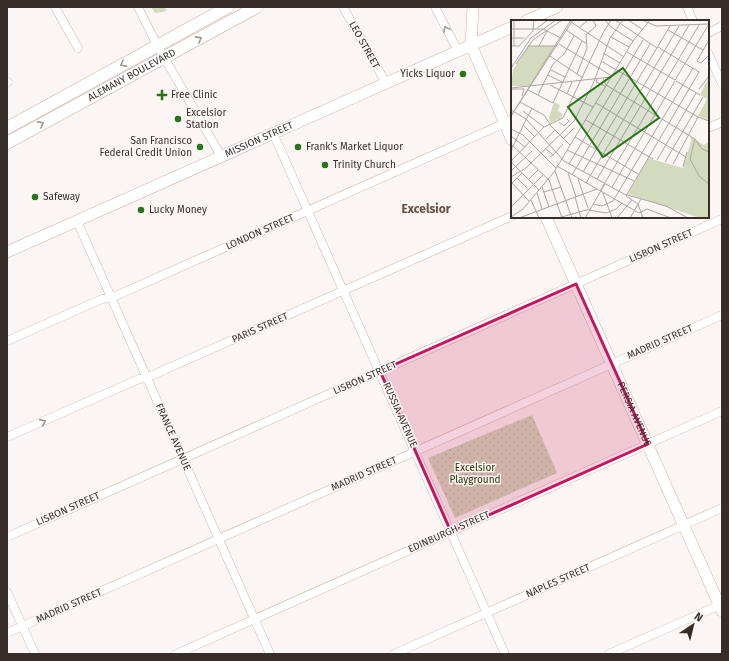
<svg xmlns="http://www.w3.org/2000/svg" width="729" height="661" font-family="'Fira Sans',sans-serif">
	<defs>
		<pattern id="park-dots" width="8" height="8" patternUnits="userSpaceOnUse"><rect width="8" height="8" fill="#d3dabd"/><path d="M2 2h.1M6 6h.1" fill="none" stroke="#b6bba2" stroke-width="1.8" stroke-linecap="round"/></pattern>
	</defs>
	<rect width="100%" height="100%" fill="#fbf6f3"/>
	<polygon fill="#d3dabd" points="151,7 164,7 167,11 155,13"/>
	<polygon fill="url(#park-dots)" points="532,415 557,473 455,518 428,458"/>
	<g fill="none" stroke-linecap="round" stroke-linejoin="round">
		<defs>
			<g id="street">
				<polyline points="55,7 78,48"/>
				<polyline points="138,7 157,45 221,156"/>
				<polyline points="343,7 386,83"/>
				<polyline points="435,7 458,51"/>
				<polyline points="687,7 693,21"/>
				<polyline points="708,33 722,26"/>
				<polyline points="708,53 722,84"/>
				<polyline points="7,81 8,82"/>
				<polyline points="708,128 722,122"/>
				<polyline points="273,133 505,654"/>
				<polyline points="77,221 270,654"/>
				<polyline points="7,341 102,299 111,298 512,120"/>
				<polyline points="7,437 139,379 146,378 512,216"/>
				<polyline points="7,537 722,219"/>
				<polyline points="7,592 35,654"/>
				<polyline points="7,633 722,315"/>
				<polyline points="176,654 722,411"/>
				<polyline points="394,654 722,508"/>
				<polyline points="609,654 722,604"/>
			</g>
			<g id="secondary">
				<polyline points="473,7 471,45 512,140"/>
				<polyline points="526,21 557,7"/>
				<path id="s1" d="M546,217L722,611"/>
				<path id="s2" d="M7,252L512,27"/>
			</g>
			<g id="primary">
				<polyline points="7,128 228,7"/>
				<path id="s3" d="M7,143L257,7"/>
			</g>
		</defs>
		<use href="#street" stroke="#cdb3a6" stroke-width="9"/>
		<use href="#secondary" stroke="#cdb3a6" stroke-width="12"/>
		<use href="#primary" stroke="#cdb3a6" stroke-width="13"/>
		<use href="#street" stroke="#fff" stroke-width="8"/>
		<use href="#secondary" stroke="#fff" stroke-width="11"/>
		<use href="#primary" stroke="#fff" stroke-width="12"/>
	</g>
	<defs><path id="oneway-chevron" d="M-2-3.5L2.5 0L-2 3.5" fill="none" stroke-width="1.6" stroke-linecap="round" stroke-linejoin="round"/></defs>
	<g stroke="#9c9694">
		<use href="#oneway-chevron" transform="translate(446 29) rotate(-118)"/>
		<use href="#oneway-chevron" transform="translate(199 39) rotate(-29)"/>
		<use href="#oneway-chevron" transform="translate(123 64) rotate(151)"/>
		<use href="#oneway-chevron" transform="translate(41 124) rotate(-29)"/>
		<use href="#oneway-chevron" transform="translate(43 422) rotate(-24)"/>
	</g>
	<path fill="#c2185b" fill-opacity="0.2" stroke="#c2185b" stroke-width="3" stroke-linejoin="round" d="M576,284L648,444L451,532L380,371Z"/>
	<g fill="#287419" stroke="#fbf6f3" stroke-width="1.5">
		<circle cx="463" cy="74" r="4"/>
		<path d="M160 89h4v4h4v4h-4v4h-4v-4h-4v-4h4z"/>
		<circle cx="178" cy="119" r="4"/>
		<circle cx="200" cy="147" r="4"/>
		<circle cx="298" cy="147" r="4"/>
		<circle cx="325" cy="165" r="4"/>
		<circle cx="35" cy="197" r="4"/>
		<circle cx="141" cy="210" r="4"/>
	</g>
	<g text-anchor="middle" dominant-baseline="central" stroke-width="3" stroke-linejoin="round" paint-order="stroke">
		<g font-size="10" fill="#382e29" stroke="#fbf6f3">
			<text transform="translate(364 45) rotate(61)">LEO STREET</text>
			<text stroke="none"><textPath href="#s3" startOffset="142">ALEMANY BOULEVARD</textPath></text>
			<text stroke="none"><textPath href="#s2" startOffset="276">MISSION STREET</textPath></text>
			<text transform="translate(260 232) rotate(-24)">LONDON STREET</text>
			<text transform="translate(661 246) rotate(-24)">LISBON STREET</text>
			<text transform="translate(260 328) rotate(-24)">PARIS STREET</text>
			<text transform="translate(660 342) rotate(-24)">MADRID STREET</text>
			<text transform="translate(365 378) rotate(-24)">LISBON STREET</text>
			<text stroke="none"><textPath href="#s1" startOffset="216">PERSIA AVENUE</textPath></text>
			<text transform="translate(400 415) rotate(66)">RUSSIA AVENUE</text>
			<text transform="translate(173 437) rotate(66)">FRANCE AVENUE</text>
			<text transform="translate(364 474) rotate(-24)">MADRID STREET</text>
			<text transform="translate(68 509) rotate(-24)">LISBON STREET</text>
			<text transform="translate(449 532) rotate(-24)">EDINBURGH STREET</text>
			<text transform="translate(558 581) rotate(-24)">NAPLES STREET</text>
			<text transform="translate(69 606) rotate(-24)">MADRID STREET</text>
		</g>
		<g font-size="10" fill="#382e29" stroke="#fbf6f3" text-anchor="start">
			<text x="455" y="74" text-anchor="end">Yicks Liquor</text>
			<text x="171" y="95">Free Clinic</text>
			<text x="186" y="113">Excelsior<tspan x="186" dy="12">Station</tspan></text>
			<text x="192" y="141" text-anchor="end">San Francisco<tspan x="192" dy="12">Federal Credit Union</tspan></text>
			<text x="306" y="147">Frank's Market Liquor</text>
			<text x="333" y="165">Trinity Church</text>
			<text x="43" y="197">Safeway</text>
			<text x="149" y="210">Lucky Money</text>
		</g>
		<g font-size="10" fill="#272f03" stroke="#fbf6f3">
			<text x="475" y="468">Excelsior<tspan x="475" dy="12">Playground</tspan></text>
		</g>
		<g font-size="12" font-weight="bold" fill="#675145" stroke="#fbf6f3">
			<text x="426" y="209">Excelsior</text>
		</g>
	</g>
	<g transform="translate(511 20)">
		<rect width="198" height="198" fill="#fbf6f3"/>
		<path d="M43,82L49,85L47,91L52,94L50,98L39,103L38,98Z" fill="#d3dabd"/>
		<path d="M17,26H44L18,66H0L2,50ZM198,57V100L187,96L196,79L189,75ZM179,116L193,125L198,122V198H189L117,174L137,138L172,148L180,121Z" fill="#d3dabd"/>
		<path fill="none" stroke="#ada6a2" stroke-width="1" d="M3,0V26M57,0L113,37M94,0L100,7L122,21M104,0L146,28M117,0L131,9M131,0L145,6L198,4M26,8L37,0M68,8L77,0M0,9H32L50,18M55,10L76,24M157,10L192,30M100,17L118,27M0,18H13M198,20L186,41L190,43L198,35M48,24L101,56M0,26H8L22,11L23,0M17,26H46M28,26L36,11M147,27L188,52M116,32L164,60M92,33L109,43M39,36L72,58M90,41L187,97L198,101M5,44L22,20L51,0M0,48L20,18L45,0M40,50L54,57M66,54L76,28L75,15L85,6L82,0M37,55L51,62M92,58L95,65L184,119L191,129L198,132M86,59L85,62L94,66M164,60L198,4M165,61L189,75M39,65L82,87M0,68L100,57M0,69H13L11,76M188,69L198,56M17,70L42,83L71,21M56,74L61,62M27,75L42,44L53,34L63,16M9,82L33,95L40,106L59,125M85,83L175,137M0,90L15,99L53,141L113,174L155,186L177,198M12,91L33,107M0,96L60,0M0,96L62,0M75,100L142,139M48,102L53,106L58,101L56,99M12,105L24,117M0,109L12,115L45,148M0,116L14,127M64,117L127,154M35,119L44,110M52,119L63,108M184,119L179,139L188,156L198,164M0,124L38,160L51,198M35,129L42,135L39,137M0,130L21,88M56,130L123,161M42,135L52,124M146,140L185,73M0,141L33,107L52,98L92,13L100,0M0,142L28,170M154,142L192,77M58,144L132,20M162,144L187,97M46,146L128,193L136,189L160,198M172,147L176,132M0,151L21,131M44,151L61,198M72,152L159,6M57,153L65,177M61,155L139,24M0,157L15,148L63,101L82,64L99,18L112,0M6,158L18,170M67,159L77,188M86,159L178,5M17,160L27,150M0,162L18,181M75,163L168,6M0,164L11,153M31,167L38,187M101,167L164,61M89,171L188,5M33,172L50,167M26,173L31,189M92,173L101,198M64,177L70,198M20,180L28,198M82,184L91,186L102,181L182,48M0,187L32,155M78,190L95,193L105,189L111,183M0,197L12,189L43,152L122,21L139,0M8,198L86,169M47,198L79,189M74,198L94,164M106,198L121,180M119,198L130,179M132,198L127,184L115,176L188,52"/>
		<path fill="#287419" fill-opacity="0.15" stroke="#287419" stroke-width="2" d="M112,48L148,98L92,137L57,87Z"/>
		<rect width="198" height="198" fill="none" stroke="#382e29" stroke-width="2"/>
	</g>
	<rect width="729" height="661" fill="none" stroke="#382e29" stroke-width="16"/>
	<g transform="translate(693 625) rotate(35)" stroke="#fbf6f3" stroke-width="3" paint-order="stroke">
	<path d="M0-3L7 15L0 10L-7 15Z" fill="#382e29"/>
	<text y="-6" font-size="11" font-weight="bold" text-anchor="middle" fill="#382e29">N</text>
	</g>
</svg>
